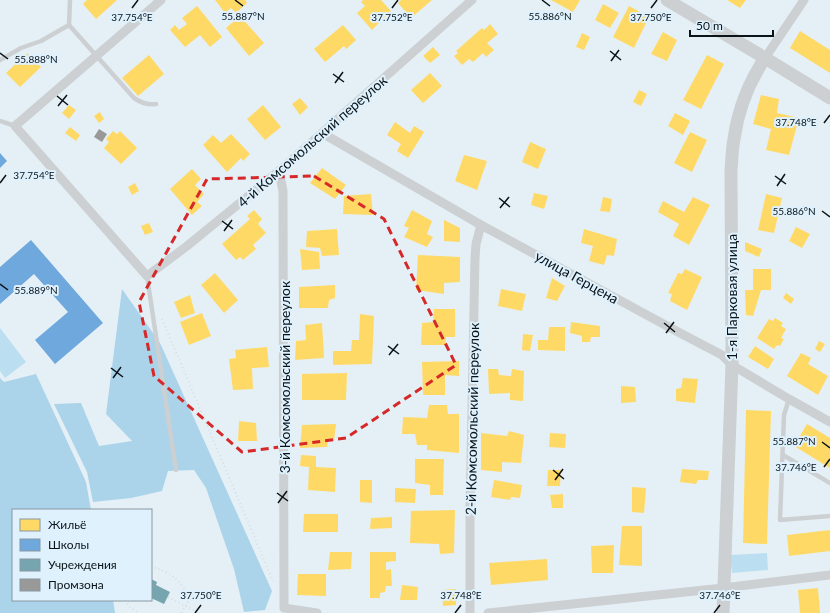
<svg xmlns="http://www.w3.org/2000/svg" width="830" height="613" font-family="Lato,sans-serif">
	<rect width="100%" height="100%" fill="#e5f0f6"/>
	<g fill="#bcdef1">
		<polygon points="0,328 26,362 5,378 0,371"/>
		<polygon points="767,553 768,570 732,573 730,555"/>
	</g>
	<g fill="#abd3e9">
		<polygon points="122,289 160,343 272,591 265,610 244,612 234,569 206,488 194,470 168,471 162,491 131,498 93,502 87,472 54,404 81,403 99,446 132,441 106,414"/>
		<polygon points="36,374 86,482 91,510 13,510 13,600 113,600 115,613 0,613 0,378 4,382"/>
	</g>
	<g fill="#ffd966">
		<polygon points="87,0 117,0 96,19 83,4"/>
		<polygon points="215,0 245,0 247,3 236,13 231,8 225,13"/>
		<polygon points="363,0 381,0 391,11 372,30 357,13 365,6 361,2"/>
		<polygon points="401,0 432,0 411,18 398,3"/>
		<polygon points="551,0 580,0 573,12"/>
		<polygon points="727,0 746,0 740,8"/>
		<polygon points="603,4 619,13 610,28 595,20"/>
		<polygon points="197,6 222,37 210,47 200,35 185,47 170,30 175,25 179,30 187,24 182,18"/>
		<polygon points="629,6 649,17 634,48 613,37"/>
		<polygon points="240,16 264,43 249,56 226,28"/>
		<polygon points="490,24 498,34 487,43 494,50 486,57 483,53 473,62 469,59 462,65 454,56 458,53 456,51 482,28 484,30"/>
		<polygon points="343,25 356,40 346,49 344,46 325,62 314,49"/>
		<polygon points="800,31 830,50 830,73 790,48"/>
		<polygon points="663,32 677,40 667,61 651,54"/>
		<polygon points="582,33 590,37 584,50 576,47"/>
		<polygon points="433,47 440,55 430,63 423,56"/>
		<polygon points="27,53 41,67 20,87 6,73"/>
		<polygon points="149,55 164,74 138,96 122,78"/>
		<polygon points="707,55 724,64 701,109 683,100"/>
		<polygon points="430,73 442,86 423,103 411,90"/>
		<polygon points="639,90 647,94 641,106 633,102"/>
		<polygon points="761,95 779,99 777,113 799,118 789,155 766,150 771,129 753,124"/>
		<polygon points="300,98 308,107 300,115 292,104"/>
		<polygon points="69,105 76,110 69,119 62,113"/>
		<polygon points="263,105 281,127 265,140 247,119"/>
		<polygon points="100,112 104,119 99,123 94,116"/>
		<polygon points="675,113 690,121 683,135 668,126"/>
		<polygon points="395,122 410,133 414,126 424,132 408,158 397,151 401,144 387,135"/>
		<polygon points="70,127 80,135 76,141 65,133"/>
		<polygon points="113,131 117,134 120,131 137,148 121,164 104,148 109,142 106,139"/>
		<polygon points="690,132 707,140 692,172 674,163"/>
		<polygon points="231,134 250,154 243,161 241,158 227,172 203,145 213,135 221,143"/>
		<polygon points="530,142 546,149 538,169 522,162"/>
		<polygon points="464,155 487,161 477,190 455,181"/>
		<polygon points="322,168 346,185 335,199 310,183"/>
		<polygon points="192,169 201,179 195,185 204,194 197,202 202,206 192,215 170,189"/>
		<polygon points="135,183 139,191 132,195 128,187"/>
		<polygon points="534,193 548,196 544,209 531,205"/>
		<polygon points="371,194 373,215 343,214 344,196"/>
		<polygon points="766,194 782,198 774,233 758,230"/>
		<polygon points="603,197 612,199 610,212 600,211"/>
		<polygon points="693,197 710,205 689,245 673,236 679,224 658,212 663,201 684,212"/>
		<polygon points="254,210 262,219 258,224 266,233 253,245 256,249 243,260 240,257 236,260 222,244 250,219 247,216"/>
		<polygon points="412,210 432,221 427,234 433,237 427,247 404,237 409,228 404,226"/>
		<polygon points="444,220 460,228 460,242 444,241"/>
		<polygon points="149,223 153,232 145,235 141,226"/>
		<polygon points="796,227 810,234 802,248 789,241"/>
		<polygon points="337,229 339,255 322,256 320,248 306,247 307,231"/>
		<polygon points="584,229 617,239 614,256 607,255 604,265 589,261 593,246 581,243"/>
		<polygon points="745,242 762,249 759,257 745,251"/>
		<polygon points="300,249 319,252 320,269 302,270"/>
		<polygon points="418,255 460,257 460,282 444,283 444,294 416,290"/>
		<polygon points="685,269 702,277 687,310 670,301 672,294 668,293 678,273 682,274"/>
		<polygon points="753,269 771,269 771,290 761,290 753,316 746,315 745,290 753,290"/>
		<polygon points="215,273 238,300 224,313 201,285"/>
		<polygon points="552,278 565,286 557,301 546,298"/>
		<polygon points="335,285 335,298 329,300 328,308 299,308 299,287"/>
		<polygon points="501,289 526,294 522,311 498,306"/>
		<polygon points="786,293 794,299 791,304 783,298"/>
		<polygon points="190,295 195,313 181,318 174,302"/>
		<polygon points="434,309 455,309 455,337 446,337 445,345 421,345 422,323 433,322"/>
		<polygon points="202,313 211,336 189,345 180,322"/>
		<polygon points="360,314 374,316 372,364 333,365 333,351 351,351 352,340 359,340"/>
		<polygon points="775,318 783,323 781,326 786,329 781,338 784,339 780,346 777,345 774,349 757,338 769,319 773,321"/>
		<polygon points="571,322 600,326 600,337 591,337 590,342 582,342 582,336 570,333"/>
		<polygon points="322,323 324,358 295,360 296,341 306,340 305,325"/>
		<polygon points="549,327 565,327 565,351 538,350 538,340 548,340"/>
		<polygon points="523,334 533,335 530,351 522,350"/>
		<polygon points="819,341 825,344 820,352 815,349"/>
		<polygon points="755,346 774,359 768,369 748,357"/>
		<polygon points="267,347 269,367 252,368 253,389 233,390 229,359 236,358 235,350"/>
		<polygon points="801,353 811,358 808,364 828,376 818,395 787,376"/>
		<polygon points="459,361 459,376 445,375 445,395 423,395 422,362"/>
		<polygon points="488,369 498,369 499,375 511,376 512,369 524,371 523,401 510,400 510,393 489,394"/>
		<polygon points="347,373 346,400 302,400 302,374"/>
		<polygon points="683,378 698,379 695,403 676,401 676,389 681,388"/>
		<polygon points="621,386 635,387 636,402 621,403"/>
		<polygon points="429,405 447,405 448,414 459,414 459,453 427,450 427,445 417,445 415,434 402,434 403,417 427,418"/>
		<polygon points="746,410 771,411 767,544 743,543"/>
		<polygon points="239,421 256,423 257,441 238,441"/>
		<polygon points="336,424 334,441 328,441 327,447 300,448 302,425"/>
		<polygon points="807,424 830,438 830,468 794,446"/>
		<polygon points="509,431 524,435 521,463 502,462 502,472 481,470 481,433 507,436"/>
		<polygon points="550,433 566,434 565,448 549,447"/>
		<polygon points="301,455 316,456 316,467 336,468 335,492 308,490 309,467 300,466"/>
		<polygon points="415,459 444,459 443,495 430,495 430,485 415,483"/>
		<polygon points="682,469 709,471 708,480 698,480 696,484 680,482"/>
		<polygon points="548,470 561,470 560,486 547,486"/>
		<polygon points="360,480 372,480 372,503 360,502"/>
		<polygon points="494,480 522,485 520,498 511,497 510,500 491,497"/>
		<polygon points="632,487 646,488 644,513 632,512"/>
		<polygon points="395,488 416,489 415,503 395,502"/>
		<polygon points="563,494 563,508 552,508 550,495"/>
		<polygon points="455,510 454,553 440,554 439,544 410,543 411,511"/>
		<polygon points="304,514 338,514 338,532 303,532"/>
		<polygon points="392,517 392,528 370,529 371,518"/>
		<polygon points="622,526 642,526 642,566 619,565"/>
		<polygon points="830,530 830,551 789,556 787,535"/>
		<polygon points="614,545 613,573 592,573 591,546"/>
		<polygon points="330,552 352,552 351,569 328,570"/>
		<polygon points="370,552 396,552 396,561 386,562 386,570 391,569 392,586 386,586 385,592 380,593 380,598 370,598"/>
		<polygon points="547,559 548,580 491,585 489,563"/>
		<polygon points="298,574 326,574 326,596 297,595"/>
		<polygon points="402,585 418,587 417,600 400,600"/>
		<polygon points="818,588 820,613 800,613 798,590"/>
		<polygon points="456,589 456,605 443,606 442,590"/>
	</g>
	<g fill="#6fa8dc">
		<polygon points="0,153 7,161 0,168"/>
		<polygon points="31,240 103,323 55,364 35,340 68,312 34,274 0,304 0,267"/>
	</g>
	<polygon fill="#76a5af" points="151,579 157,582 156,585 170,592 164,604 151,598"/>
	<polygon fill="#999" points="99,129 107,134 102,142 94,137"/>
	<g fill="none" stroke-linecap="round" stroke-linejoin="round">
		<g stroke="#d9dcdf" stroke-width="2" stroke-dasharray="1 3" stroke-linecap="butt">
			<polyline points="162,319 273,581"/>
			<path d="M151,566C157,569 164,570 169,574C178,579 186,590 190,599L181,613"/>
			<polyline points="168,597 199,613"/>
			<polyline points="125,600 130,607 139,613"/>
		</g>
		<g stroke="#cdd0d2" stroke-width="4.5">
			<polyline points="69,25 70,0"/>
			<path d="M0,60L21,48L41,41L69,25L134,98C142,103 147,105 156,104"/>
			<polyline points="0,121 15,126"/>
			<polyline points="147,276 176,470"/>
			<polyline points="789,399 784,415 780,520 830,516"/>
			<polyline points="783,455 830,483"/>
		</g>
		<g stroke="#cdd0d2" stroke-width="9">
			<polyline points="161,0 15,126 147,276 187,246 279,171 472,0"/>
			<polyline points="765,58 804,0"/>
			<polyline points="322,133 481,225 680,333 722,355 732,365 789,399 830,422"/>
			<polyline points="279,171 283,191 284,608 317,613"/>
			<polyline points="470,613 470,505 475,258 476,244 481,225"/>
			<polyline points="488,613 723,588 830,575"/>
		</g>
		<g stroke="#cdd0d2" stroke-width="13">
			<polyline points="667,0 765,58 830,98"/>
			<path d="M723,613L732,365L731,170C732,160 732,149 734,139C738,110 749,82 765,58"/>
		</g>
	</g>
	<path fill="none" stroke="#d62828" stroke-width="3" stroke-dasharray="8 5" stroke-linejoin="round" d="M314,176L384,219L456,365L346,438L242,452L154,376L139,302L207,179Z"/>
	<path fill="none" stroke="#0a1318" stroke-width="1.5" d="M235,0L243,6M542,0L550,6M132,8L138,0M392,8L398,0M651,8L657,0M610,51L621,60M0,53L8,59M611,61L619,50M333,74L344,82M335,83L343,72M57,96L68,105M58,106L67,95M824,123L830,115M775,176L786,184M0,183L6,175M777,186L785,174M499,198L510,207M500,208L509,197M822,211L830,217M222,221L233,229M224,231L232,220M0,284L8,290M664,323L675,332M666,333L674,322M388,346L399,354M389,355L398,344M111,368L123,377M113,378L121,367M822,442L830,448M824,467L830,459M553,470L564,479M555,480L563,469M277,493L288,501M278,503L287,491M195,613L201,605M455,613L461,605M714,613L720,605"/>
	<g text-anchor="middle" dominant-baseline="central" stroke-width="4" stroke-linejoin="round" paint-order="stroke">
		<g font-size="14" fill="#0a1318" stroke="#def1fd">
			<text transform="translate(312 141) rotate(-41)">4-й Комсомольский переулок</text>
			<text transform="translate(577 277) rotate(29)">улица Герцена</text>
			<text transform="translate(731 297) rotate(-90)">1-я Парковая улица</text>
			<text transform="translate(284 377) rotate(-90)">3-й Комсомольский переулок</text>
			<text transform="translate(472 419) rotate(-89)">2-й Комсомольский переулок</text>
		</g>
	</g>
	<g font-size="10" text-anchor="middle" fill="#0a1318" stroke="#def1fd" stroke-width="4" stroke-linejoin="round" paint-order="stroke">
		<text x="243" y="20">55.887°N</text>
		<text x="550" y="20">55.886°N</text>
		<text x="132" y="21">37.754°E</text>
		<text x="392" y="21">37.752°E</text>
		<text x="651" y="21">37.750°E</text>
		<text x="36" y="63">55.888°N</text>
		<text x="796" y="126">37.748°E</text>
		<text x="34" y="179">37.754°E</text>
		<text x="794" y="215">55.886°N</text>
		<text x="36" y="294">55.889°N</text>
		<text x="794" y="445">55.887°N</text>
		<text x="796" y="471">37.746°E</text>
		<text x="201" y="599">37.750°E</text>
		<text x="461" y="599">37.748°E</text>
		<text x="720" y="599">37.746°E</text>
	</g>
	<rect x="12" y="509" width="140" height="92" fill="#def1fd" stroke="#8998a1"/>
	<rect x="20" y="519" width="20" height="12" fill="#ffd966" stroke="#8998a1"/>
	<text x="48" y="529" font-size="12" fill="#0a1318">Жильё</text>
	<rect x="20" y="539" width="20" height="12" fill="#6fa8dc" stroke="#8998a1"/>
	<text x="48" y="549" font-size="12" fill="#0a1318">Школы</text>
	<rect x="20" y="559" width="20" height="12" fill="#76a5af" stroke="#8998a1"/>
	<text x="48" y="569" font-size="12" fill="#0a1318">Учреждения</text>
	<rect x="20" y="579" width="20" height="12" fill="#999999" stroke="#8998a1"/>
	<text x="48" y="589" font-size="12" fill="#0a1318">Промзона</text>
	<path d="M690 30v6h83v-6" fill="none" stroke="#0a1318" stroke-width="2"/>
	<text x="696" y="30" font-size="12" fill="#0a1318" stroke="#def1fd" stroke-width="3" paint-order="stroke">50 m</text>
</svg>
